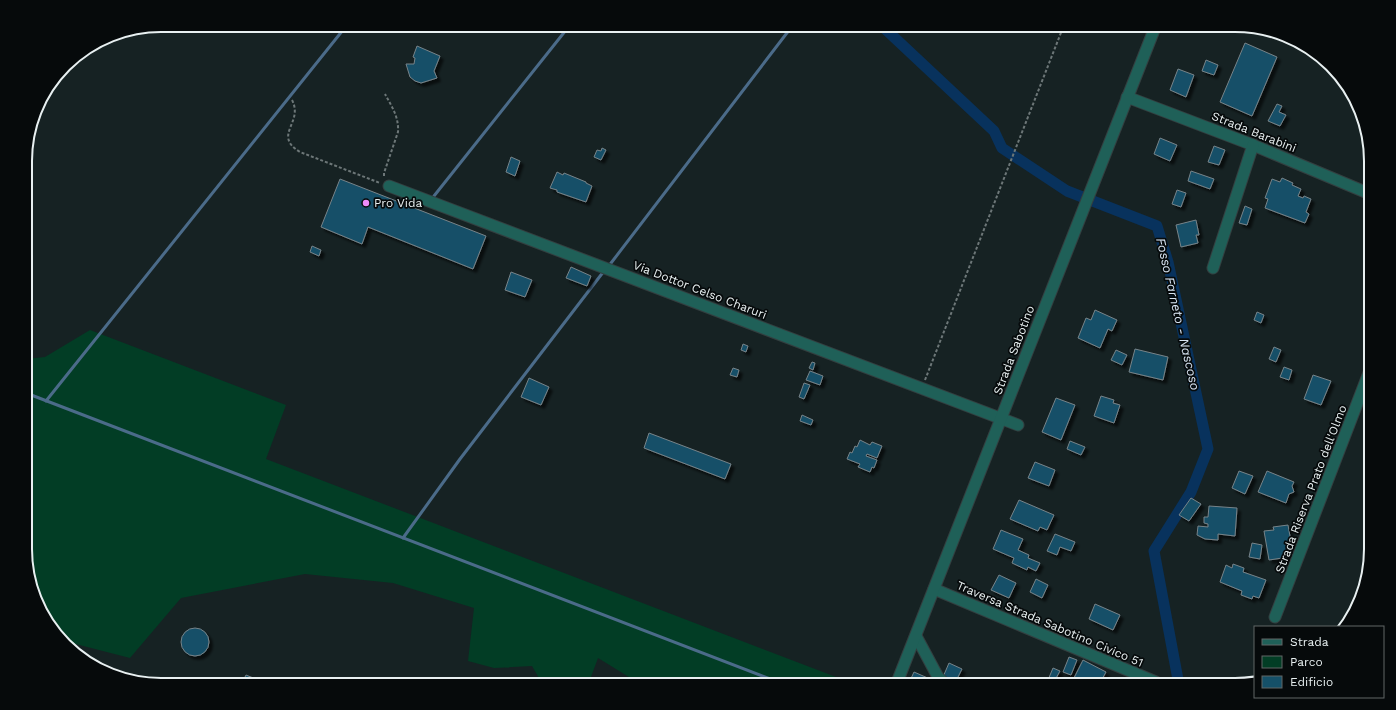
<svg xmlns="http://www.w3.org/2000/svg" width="1396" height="710" font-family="'Work Sans',sans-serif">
	<defs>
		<filter id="shadow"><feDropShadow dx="3.5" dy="3.5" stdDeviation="1" flood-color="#0009"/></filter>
	</defs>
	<rect width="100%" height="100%" fill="#162223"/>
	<polygon fill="#023d25" points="90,330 286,405 266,459 857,685 642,685 598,658 588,685 543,685 532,666 494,668 468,661 474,608 393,583 305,574 181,598 130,658 64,641 53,632 26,567 26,359 45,357"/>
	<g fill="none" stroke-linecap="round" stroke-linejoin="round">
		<g stroke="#4b6b89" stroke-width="3">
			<polyline points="890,33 893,25"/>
			<polyline points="434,196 570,25"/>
			<polyline points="608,267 793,25"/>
			<polyline points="26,393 786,685"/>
			<polyline points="46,401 347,25"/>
			<polyline points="403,538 460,459 604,271"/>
		</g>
		<polyline stroke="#08325d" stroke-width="11" points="881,25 994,131 1002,148 1067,191 1157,226 1168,262 1208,449 1191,492 1154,551 1179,685"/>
	</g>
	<g fill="#155068" stroke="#778389" filter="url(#shadow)">
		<polygon points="1245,43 1277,57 1252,116 1220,102"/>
		<polygon points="417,46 440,56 434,71 437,78 421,83 415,81 410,77 406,64 414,64 415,58 413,57"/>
		<polygon points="1206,60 1218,65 1214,75 1202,71"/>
		<polygon points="1178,69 1194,75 1186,97 1170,90"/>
		<polygon points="1277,104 1282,106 1279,112 1286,115 1280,126 1268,121"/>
		<polygon points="1160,138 1177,145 1170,161 1154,154"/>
		<polygon points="1214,146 1225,150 1219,165 1208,162"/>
		<polygon points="602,148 606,150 601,160 594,157 597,150 601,151"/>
		<polygon points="511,157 520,161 515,176 506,172"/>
		<polygon points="1191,171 1214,179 1210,189 1188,181"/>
		<polygon points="557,172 563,175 564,173 586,182 586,183 592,186 586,202 557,192 557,190 550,188"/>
		<polygon points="1282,178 1293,183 1292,185 1301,189 1298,196 1303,198 1304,196 1311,199 1306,212 1309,214 1305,223 1265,208 1268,199 1265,198 1272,179 1280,182"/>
		<polygon points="340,179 486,236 473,269 368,227 362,244 321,227"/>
		<polygon points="1177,190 1186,193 1181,207 1172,204"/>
		<polygon points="1245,206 1252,209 1247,225 1239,223"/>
		<polygon points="1196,220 1199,235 1196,235 1198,243 1181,247 1176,225"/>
		<polygon points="312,246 321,250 319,256 310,252"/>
		<polygon points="571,267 591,276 587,286 566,278"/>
		<polygon points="511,272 532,280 525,297 505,290"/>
		<polygon points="1095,310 1117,320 1112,331 1108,329 1100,348 1078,338 1086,318 1091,320"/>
		<polygon points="1257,312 1264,315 1261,323 1254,320"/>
		<polygon points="743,344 748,346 746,352 741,350"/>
		<polygon points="1274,347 1281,350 1276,362 1269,359"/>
		<polygon points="1135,349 1168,357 1163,380 1129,372"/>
		<polygon points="1116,350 1127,355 1122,365 1111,360"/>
		<polygon points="812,362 815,363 813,370 809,368"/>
		<polygon points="1284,367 1292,370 1289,380 1280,377"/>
		<polygon points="733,368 739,370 737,377 730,375"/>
		<polygon points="810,371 823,376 820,385 806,380"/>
		<polygon points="1313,375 1331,381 1321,405 1304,399"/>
		<polygon points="529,378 549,387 541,405 521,397"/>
		<polygon points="804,383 810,385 804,399 799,397"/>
		<polygon points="1101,396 1114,400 1113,403 1120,405 1114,423 1094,416"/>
		<polygon points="1056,398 1075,405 1061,440 1042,432"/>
		<polygon points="802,415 813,420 811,425 800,421"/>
		<polygon points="649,433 731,464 725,479 644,448"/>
		<polygon points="860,440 870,445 872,442 882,446 877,458 867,454 866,456 877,460 874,468 872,467 870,472 858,467 860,464 847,459 850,452 852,453 855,446 857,447"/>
		<polygon points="1070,441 1085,447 1081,455 1067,449"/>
		<polygon points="1035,462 1055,470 1049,486 1028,478"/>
		<polygon points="1239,471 1253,476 1245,494 1232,488"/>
		<polygon points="1267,471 1294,482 1292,486 1294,492 1289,494 1286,503 1258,492"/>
		<polygon points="1371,473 1371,489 1365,487"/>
		<polygon points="1191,498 1201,504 1189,521 1179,515"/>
		<polygon points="1019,500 1054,515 1047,530 1040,527 1038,531 1010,519"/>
		<polygon points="1209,506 1237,508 1235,536 1218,534 1218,540 1205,539 1197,535 1198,526 1208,527 1208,524 1204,523 1204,517 1208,517"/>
		<polygon points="1288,525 1291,542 1287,543 1289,557 1269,560 1264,531 1274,530 1273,527"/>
		<polygon points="1001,530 1023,539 1018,550 1029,555 1028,558 1040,563 1036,571 1028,567 1027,570 1012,563 1014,558 993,549"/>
		<polygon points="1055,534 1075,542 1071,551 1060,547 1057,555 1047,551"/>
		<polygon points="1252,543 1262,545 1260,559 1249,557"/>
		<polygon points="1233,564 1244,568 1243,572 1266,580 1259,598 1253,596 1252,599 1241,595 1242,591 1220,582 1226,565 1232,568"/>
		<polygon points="999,575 1016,583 1009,598 991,590"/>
		<polygon points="1036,579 1048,585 1042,598 1030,592"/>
		<polygon points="1095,604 1120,615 1113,630 1089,619"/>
		<circle cx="195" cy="642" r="14"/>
		<polygon points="1069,657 1077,660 1071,675 1063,672"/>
		<polygon points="1083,660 1106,672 1099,685 1093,685 1090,683 1089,685 1077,685 1072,682"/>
		<polygon points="949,663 962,669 955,683 943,677"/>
		<polygon points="1053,668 1060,671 1054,682 1048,680"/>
		<polygon points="914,672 930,679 928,685 908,685"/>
		<polygon points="246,675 268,684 241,685"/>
		<polygon points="974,679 983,682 981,685 972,685"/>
	</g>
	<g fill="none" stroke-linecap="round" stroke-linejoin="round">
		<defs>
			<g id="minor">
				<polyline points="1127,97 1253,145 1370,194"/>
				<polyline points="389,186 1018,425"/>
				<polyline points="1213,268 1253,145"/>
				<polyline points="934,589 1156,682"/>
				<polyline points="1275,617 1370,370"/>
				<polyline points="916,636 938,677 946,685"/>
				<polyline points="896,685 1156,25"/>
			</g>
		</defs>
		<use href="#minor" stroke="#333f40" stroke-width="13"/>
		<g stroke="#6d7778" stroke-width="2" stroke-dasharray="3 2" stroke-linecap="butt">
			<path d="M292,100C304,123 272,135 300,152L380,183"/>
			<path d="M384,176V173L398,132C399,117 392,107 385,94"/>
			<polyline points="925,380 1064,25"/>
		</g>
		<use href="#minor" stroke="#1f6058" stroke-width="11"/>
	</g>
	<circle fill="#ee8bf8" stroke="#060a0b" stroke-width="1.5" cx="366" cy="203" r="4"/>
	<g text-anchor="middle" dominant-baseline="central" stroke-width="3.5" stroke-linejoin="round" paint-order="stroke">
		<g font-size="12" fill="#e8f0f1" stroke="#060a0b">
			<text transform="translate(1254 132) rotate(22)">Strada Barabini</text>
			<text transform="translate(700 290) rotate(21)">Via Dottor Celso Charuri</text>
			<text transform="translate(1014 350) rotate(-69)">Strada Sabotino</text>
			<text transform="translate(1311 489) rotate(-69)">Strada Riserva Prato dell'Olmo</text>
			<text transform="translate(1050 624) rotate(23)">Traversa Strada Sabotino Civico 51</text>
		</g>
		<g font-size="12" fill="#e8f0f1" stroke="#060a0b" text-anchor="start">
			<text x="374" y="203">Pro Vida</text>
		</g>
		<g font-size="13" font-style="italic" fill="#d6e2f0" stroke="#060a0b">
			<text transform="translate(1178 314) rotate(77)">Fosso Farneto - Nascoso</text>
		</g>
	</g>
	<path d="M0 0H1396V710H0ZM161 32H1235A129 129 0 0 1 1364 161V549A129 129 0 0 1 1235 678H161A129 129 0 0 1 32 549V161A129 129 0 0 1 161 32Z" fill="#060a0b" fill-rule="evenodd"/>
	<path fill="none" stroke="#e8f0f1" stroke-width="2" d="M161 32H1235A129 129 0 0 1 1364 161V549A129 129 0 0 1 1235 678H161A129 129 0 0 1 32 549V161A129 129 0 0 1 161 32Z"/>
	<rect x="1254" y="626" width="130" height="72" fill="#060a0b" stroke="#606667"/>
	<rect x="1262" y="639" width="20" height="6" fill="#1f6058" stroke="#606667"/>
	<text x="1290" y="646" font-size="12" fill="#e8f0f1">Strada</text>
	<rect x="1262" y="656" width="20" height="12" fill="#023d25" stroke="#606667"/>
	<text x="1290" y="666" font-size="12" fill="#e8f0f1">Parco</text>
	<rect x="1262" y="676" width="20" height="12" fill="#155068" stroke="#606667"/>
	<text x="1290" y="686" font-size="12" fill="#e8f0f1">Edificio</text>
</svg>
